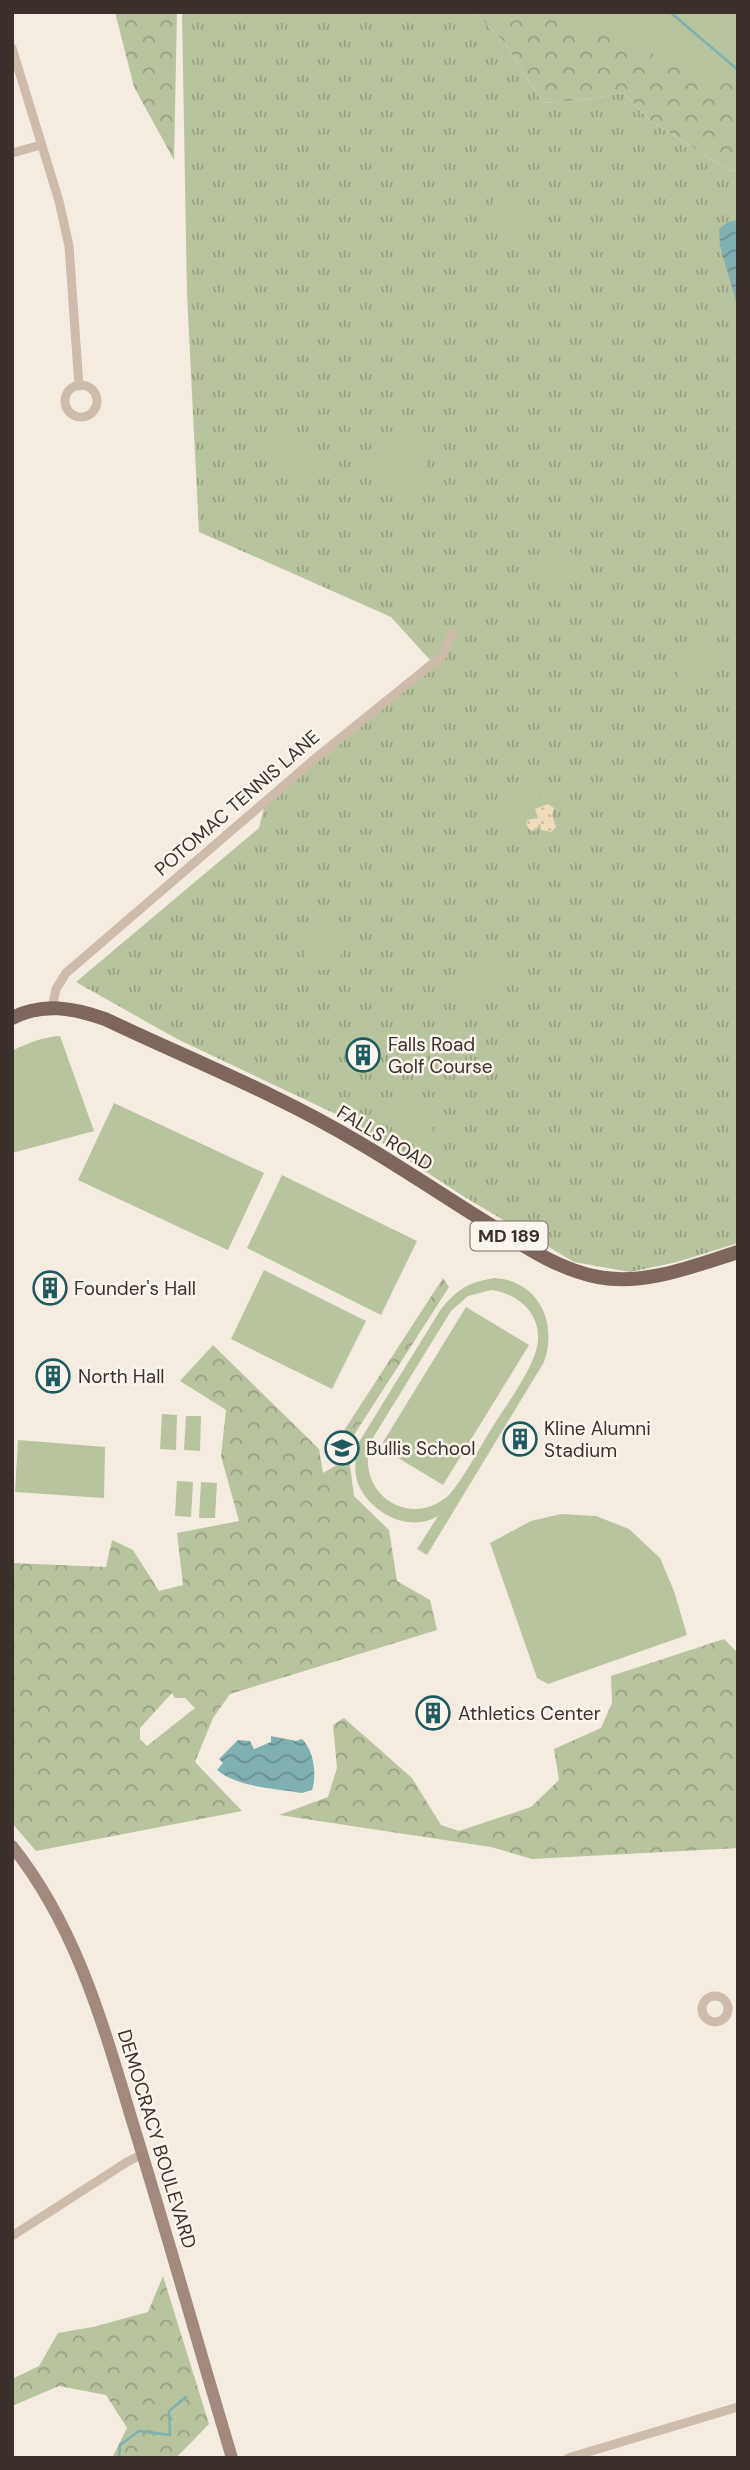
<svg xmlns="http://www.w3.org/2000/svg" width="750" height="2470" font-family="'DM Sans',sans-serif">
	<defs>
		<pattern id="grass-tufts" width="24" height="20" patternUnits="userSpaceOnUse" patternTransform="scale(1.75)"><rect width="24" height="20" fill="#b8c4a0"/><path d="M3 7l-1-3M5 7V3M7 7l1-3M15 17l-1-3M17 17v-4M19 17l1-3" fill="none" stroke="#97a083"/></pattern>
		<pattern id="forest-crowns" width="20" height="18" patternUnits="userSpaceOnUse" patternTransform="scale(1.75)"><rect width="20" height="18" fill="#b8c4a0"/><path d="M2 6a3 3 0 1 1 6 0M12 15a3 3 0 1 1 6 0" fill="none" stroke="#97a083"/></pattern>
		<pattern id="sand-dots" width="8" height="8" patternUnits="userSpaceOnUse" patternTransform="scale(1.75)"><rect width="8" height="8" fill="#efdcb8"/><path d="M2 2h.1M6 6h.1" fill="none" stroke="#cebd9e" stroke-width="1.8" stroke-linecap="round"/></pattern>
		<pattern id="water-waves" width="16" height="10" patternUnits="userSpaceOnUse" patternTransform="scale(1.75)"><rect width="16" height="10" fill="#7fb0b2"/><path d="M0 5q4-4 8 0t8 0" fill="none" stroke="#699091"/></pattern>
	</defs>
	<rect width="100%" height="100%" fill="#f4ebe1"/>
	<polygon fill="url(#grass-tufts)" points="182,12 474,12 504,42 543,103 575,101 623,93 651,121 730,171 738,168 738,1243 677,1262 630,1272 574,1262 463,1196 344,1118 177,1039 76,982 259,828 267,795 430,660 391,617 199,532 187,294"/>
	<g fill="url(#forest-crowns)" fill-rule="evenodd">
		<polygon points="115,12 177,12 174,160 134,87"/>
		<polygon points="474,12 738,12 738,168 730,171 651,121 623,93 575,101 543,103 504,42"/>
		<path d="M443,1278L449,1287L354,1435L349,1458L354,1496L389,1530L397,1581L430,1600L437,1630L230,1694L213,1718L195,1762L242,1811L36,1851L12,1823V1563L106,1567L112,1540L133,1550L159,1591L183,1585L177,1533L239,1521L221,1456L226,1410L180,1381L213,1345L319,1449L323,1473L340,1463L345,1429ZM172,1693L175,1698H185L195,1708L147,1746L140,1739V1728Z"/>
		<polygon points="724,1639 738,1653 738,1848 532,1859 491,1847 279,1815 328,1797 337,1768 333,1725 344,1718 412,1778 441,1825 459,1831 531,1807 559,1780 554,1749 601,1728 612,1703 611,1676"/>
		<polygon points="163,2276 209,2424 176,2458 112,2458 127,2428 106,2395 59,2386 12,2406 12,2379 39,2366 58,2333 93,2327 148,2312"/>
	</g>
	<polygon fill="url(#sand-dots)" points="548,804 554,808 552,815 556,827 551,832 541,830 540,823 535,831 530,830 526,824 527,820 538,818 535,809"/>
	<g fill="#b8c4a0" fill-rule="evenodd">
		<polygon points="544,12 738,12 738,87"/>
		<path d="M503,191L513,193C520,204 522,224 512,233L502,232L492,205L493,198Z"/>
		<polygon points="293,432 305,436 316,452 309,468 298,475 292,473 273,445 277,438"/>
		<path d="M400,440C415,440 424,450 428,464C424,495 384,491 380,459L388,445Z"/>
		<path d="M552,546C566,547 580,555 582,569L574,577L548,585L540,578L536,564L541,554Z"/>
		<polygon points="693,637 710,640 716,648 699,683 691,687 683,684 677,676 685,658 685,642"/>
		<polygon points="529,787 536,789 540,797 526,812 520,823 502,827 495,824 492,817 502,797"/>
		<path d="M332,918L345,924L349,935C344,950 338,970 320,971L307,961C302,943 316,925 332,918Z"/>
		<path d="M484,955H490C498,959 504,967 502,976L489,985L476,999L469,998L458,984L456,974L463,965Z"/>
		<path d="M60,1036L94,1131L12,1153V1051C27,1043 43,1037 60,1036Z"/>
		<path d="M409,1095L418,1104L422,1119L433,1129L431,1138C415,1142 401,1130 389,1119C390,1106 397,1098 409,1095Z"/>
		<polygon points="114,1103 264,1173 228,1250 78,1180"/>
		<polygon points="282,1175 417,1241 381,1315 247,1248"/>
		<polygon points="264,1270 366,1321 332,1389 231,1339"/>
		<path d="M495,1278C539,1281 558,1323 544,1362L427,1555L417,1549L438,1516C410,1533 372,1514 359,1486C353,1472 355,1456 359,1442L441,1309C458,1289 468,1282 495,1278ZM491,1290C516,1293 540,1312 538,1340C537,1365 504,1408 490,1431C477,1452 465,1476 449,1495C408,1531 354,1492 371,1441L451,1311L468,1296Z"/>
		<polygon points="466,1307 529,1345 443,1485 380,1447"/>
		<polygon points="162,1414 177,1415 176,1450 160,1449"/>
		<polygon points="186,1416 201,1416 200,1451 184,1450"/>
		<polygon points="18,1440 105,1447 104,1498 15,1492"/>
		<polygon points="177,1481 193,1482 191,1517 175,1516"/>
		<polygon points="201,1482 217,1483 215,1518 199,1518"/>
		<polygon points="561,1514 596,1516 629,1529 660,1558 674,1591 687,1635 548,1684 537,1678 490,1543 531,1521"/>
	</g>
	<g fill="url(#water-waves)">
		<polygon points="738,220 738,308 720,246 719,229 728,222"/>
		<path d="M271,1736L296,1741L302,1739C314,1750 317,1776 312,1790L302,1793C275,1788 239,1788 217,1770L223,1763L219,1759L238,1740L250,1741L254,1749L271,1742Z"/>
	</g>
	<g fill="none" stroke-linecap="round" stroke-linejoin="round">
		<g stroke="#7fb0b2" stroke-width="2.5">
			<polyline points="670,12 738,70"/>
			<polyline points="119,2458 120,2445 139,2431 170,2435 169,2411 186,2397"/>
		</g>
		<g stroke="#cdbbac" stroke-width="9">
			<polyline points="12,48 59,201 69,246 79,386"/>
			<polyline points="12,153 41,145"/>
			<circle cx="81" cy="401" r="16"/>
			<polyline points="52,1008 56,989 66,973 317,757 442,656 453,632"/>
			<circle cx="715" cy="2009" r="13"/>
			<polyline points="12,2236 127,2162 143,2154"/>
			<polyline points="568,2458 738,2407"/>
		</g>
		<path stroke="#a18a7d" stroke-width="12" d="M12,1846C78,1929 104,2028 134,2127C168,2237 199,2348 232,2458"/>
		<path stroke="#7d675c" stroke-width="14" d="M12,1018C43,1002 74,1008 105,1019C189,1059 278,1094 358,1142C401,1167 442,1195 484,1221C520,1243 556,1269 598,1277C645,1286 693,1266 738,1252"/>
	</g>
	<defs>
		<symbol id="building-ring" viewBox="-11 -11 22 22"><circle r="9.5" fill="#fbf5ee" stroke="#1f5a5e" stroke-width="1.5"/><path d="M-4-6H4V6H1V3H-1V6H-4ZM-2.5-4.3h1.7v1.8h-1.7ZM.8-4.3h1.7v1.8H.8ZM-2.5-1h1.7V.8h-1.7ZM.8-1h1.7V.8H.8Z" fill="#1f5a5e"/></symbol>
		<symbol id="school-ring" viewBox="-11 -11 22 22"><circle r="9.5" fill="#fbf5ee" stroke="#1f5a5e" stroke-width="1.5"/><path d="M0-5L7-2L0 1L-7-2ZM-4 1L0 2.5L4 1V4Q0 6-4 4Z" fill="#1f5a5e"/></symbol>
	</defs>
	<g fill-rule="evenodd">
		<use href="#building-ring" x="344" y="1036" width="38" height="38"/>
		<use href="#building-ring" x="31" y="1269" width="38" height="38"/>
		<use href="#building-ring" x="34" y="1357" width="38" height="38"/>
		<use href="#building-ring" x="501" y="1420" width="38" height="38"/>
		<use href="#school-ring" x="323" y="1429" width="38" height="38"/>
		<use href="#building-ring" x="414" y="1694" width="38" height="38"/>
	</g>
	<g text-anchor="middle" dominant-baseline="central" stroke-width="5" stroke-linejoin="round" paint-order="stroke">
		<rect fill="#fbf5ee" stroke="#756b66" stroke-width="2" x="470.5" y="1221.5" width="77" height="29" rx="5"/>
		<g font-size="18" font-weight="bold" fill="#3b302b">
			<text x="509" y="1236">MD 189</text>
		</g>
		<g font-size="19" fill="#3b302b" stroke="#fbf5ee">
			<text transform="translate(237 803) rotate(-41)">POTOMAC TENNIS LANE</text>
			<text transform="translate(385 1138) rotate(31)">FALLS ROAD</text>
			<text transform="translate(157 2139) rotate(73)">DEMOCRACY BOULEVARD</text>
		</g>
		<g font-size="19" fill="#3b302b" stroke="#fbf5ee" text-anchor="start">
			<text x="388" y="1044">Falls Road<tspan x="388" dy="22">Golf Course</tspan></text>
			<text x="74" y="1288">Founder's Hall</text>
			<text x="78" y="1376">North Hall</text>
			<text x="544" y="1428">Kline Alumni<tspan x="544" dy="22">Stadium</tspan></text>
			<text x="366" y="1448">Bullis School</text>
			<text x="458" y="1713">Athletics Center</text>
		</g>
	</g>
	<rect width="750" height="2470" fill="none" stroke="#3b302b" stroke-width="28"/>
</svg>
